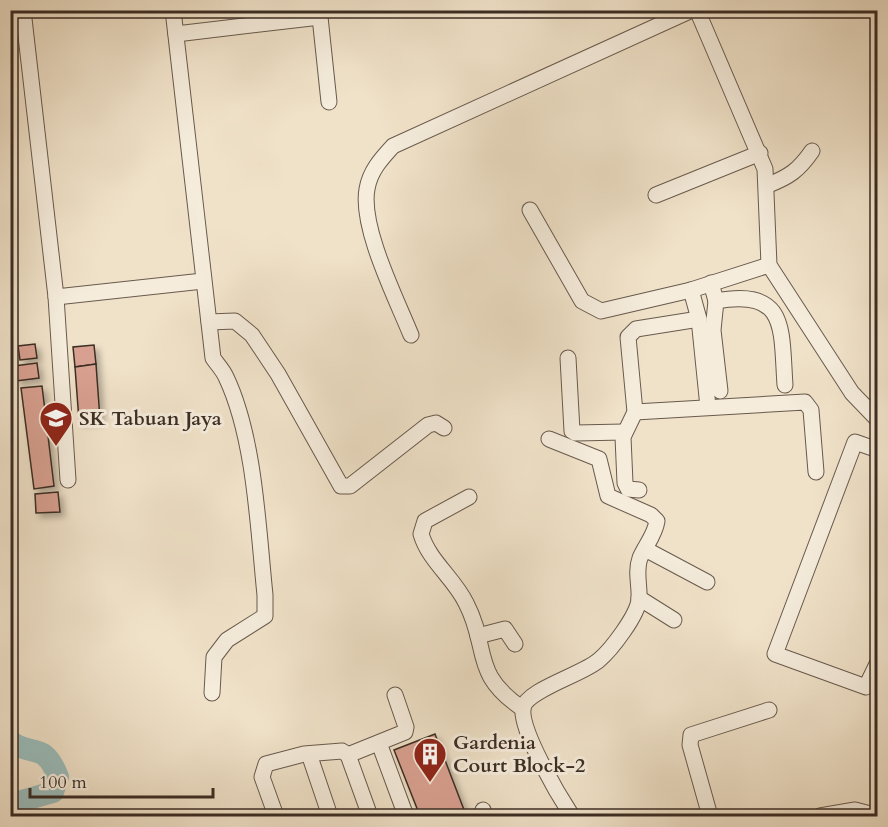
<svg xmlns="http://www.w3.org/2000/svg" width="888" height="827" font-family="Cardo,serif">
	<defs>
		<filter id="shadow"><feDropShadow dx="4.5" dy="4.5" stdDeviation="3" flood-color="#0004"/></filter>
	</defs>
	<rect width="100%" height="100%" fill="#f0e2c9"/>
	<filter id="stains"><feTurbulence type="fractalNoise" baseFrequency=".00333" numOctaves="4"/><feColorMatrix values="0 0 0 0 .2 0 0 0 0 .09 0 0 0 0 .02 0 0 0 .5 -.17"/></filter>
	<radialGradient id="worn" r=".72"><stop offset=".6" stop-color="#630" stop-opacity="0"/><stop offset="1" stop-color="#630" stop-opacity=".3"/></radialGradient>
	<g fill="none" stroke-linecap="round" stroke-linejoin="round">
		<path stroke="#9bbdbb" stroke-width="22" d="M10,741C32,758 44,740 58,777L53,792L18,802L13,816"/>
	</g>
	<g fill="#d8a090" stroke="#3b2d24" stroke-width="1.5" filter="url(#shadow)">
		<polygon points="35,344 37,358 20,360 18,346"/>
		<polygon points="94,345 96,364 75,367 73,347"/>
		<polygon points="37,363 39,378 16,381 14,366"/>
		<polygon points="96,364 100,419 79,421 75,367"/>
		<polygon points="42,386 54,486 34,489 21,388"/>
		<polygon points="58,492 60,512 36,513 35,494"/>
		<polygon points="435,734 466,815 463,816 420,816 394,750"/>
	</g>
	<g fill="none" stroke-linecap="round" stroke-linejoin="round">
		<defs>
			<g id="minor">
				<polyline points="23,10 56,297 203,281"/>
				<path d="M173,10L213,358C217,364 223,370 226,377C255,438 258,528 265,595V616L227,640L214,657L212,693"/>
				<polyline points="697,10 765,169 769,265 852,393 878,420"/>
				<polyline points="320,17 329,102"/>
				<polyline points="176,34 320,17 320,10"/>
				<path d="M768,185C789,177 799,170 812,151"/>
				<polyline points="656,195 760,153"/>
				<polyline points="530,210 582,301 601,311 691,290 769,265"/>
				<path d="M711,283L716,301C788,288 781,329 785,385"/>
				<polyline points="691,290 699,319 708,407"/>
				<polyline points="56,297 68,480"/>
				<polyline points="716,301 713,330 720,391"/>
				<polyline points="209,322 235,321 252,335 278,374 341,486 350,486 428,425 436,423 444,428"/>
				<path d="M411,335C396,298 360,227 367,189C370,171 381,159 393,146L692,10"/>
				<polyline points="568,358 572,431 575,433 624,432"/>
				<polyline points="635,412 805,402 811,410 816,472"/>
				<path d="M549,439L599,459L608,496L651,515L657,521C655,535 645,546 640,558C635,572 640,586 639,599C638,615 611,650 599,660C584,674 526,690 523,708C520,731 559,796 572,816"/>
				<polyline points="878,450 855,442 775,654 866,687 878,662"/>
				<polyline points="639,490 628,489 625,483 623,437 635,412 628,337 636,329 699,319"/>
				<path d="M469,497L425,521L421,534C429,561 454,578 466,603C490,649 470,673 523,709"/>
				<polyline points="645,549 707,582"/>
				<polyline points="639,598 674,620"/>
				<polyline points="478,636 505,629 515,644"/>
				<polyline points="379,743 406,816"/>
				<polyline points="309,754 330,816"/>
				<polyline points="348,755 405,732 406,727 395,695"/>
				<polyline points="483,810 485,816"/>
				<polyline points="276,816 262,777 266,764 304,754 342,751 348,755 370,816"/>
				<polyline points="710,816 690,745 691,735 769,710"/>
				<polyline points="820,816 855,810 878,816"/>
			</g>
		</defs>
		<use href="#minor" stroke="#685a4d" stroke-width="17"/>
		<use href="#minor" stroke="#f5ecdc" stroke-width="15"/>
	</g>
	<defs>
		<symbol id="school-pin" viewBox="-11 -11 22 30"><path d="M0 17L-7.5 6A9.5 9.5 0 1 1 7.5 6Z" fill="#8f2418" stroke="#f5ecdc"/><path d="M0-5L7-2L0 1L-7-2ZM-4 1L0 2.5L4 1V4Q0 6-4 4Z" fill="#fff"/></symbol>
		<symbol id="building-pin" viewBox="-11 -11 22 30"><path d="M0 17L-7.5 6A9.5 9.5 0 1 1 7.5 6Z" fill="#8f2418" stroke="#f5ecdc"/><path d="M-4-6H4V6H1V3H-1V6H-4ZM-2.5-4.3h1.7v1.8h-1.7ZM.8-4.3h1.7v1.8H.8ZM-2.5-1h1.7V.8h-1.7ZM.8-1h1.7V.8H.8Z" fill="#fff"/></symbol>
	</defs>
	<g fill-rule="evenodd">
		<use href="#school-pin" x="37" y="399" width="38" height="52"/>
		<use href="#building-pin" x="411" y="735" width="38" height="52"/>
	</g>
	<g text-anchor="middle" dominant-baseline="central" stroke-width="6" stroke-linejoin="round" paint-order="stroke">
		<g font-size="20" font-weight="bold" fill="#3b2d24" stroke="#f5ecdc" text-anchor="start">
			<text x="79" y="418">SK Tabuan Jaya</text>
			<text x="453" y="742">Gardenia<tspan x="453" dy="23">Court Block-2</tspan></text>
		</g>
	</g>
	<rect width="888" height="827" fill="none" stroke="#f0e2c9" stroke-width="36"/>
	<rect x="12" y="12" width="864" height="803" fill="none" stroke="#3b2d24" stroke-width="3"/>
	<rect x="18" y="18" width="852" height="791" fill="none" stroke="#3b2d24" stroke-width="1.5"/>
	<path d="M30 788v9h183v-9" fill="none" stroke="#3b2d24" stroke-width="3"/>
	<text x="39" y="788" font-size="18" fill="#3b2d24" stroke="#f5ecdc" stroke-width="4.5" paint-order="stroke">100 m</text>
	<rect width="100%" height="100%" filter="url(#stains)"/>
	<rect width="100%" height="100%" fill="url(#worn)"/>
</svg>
